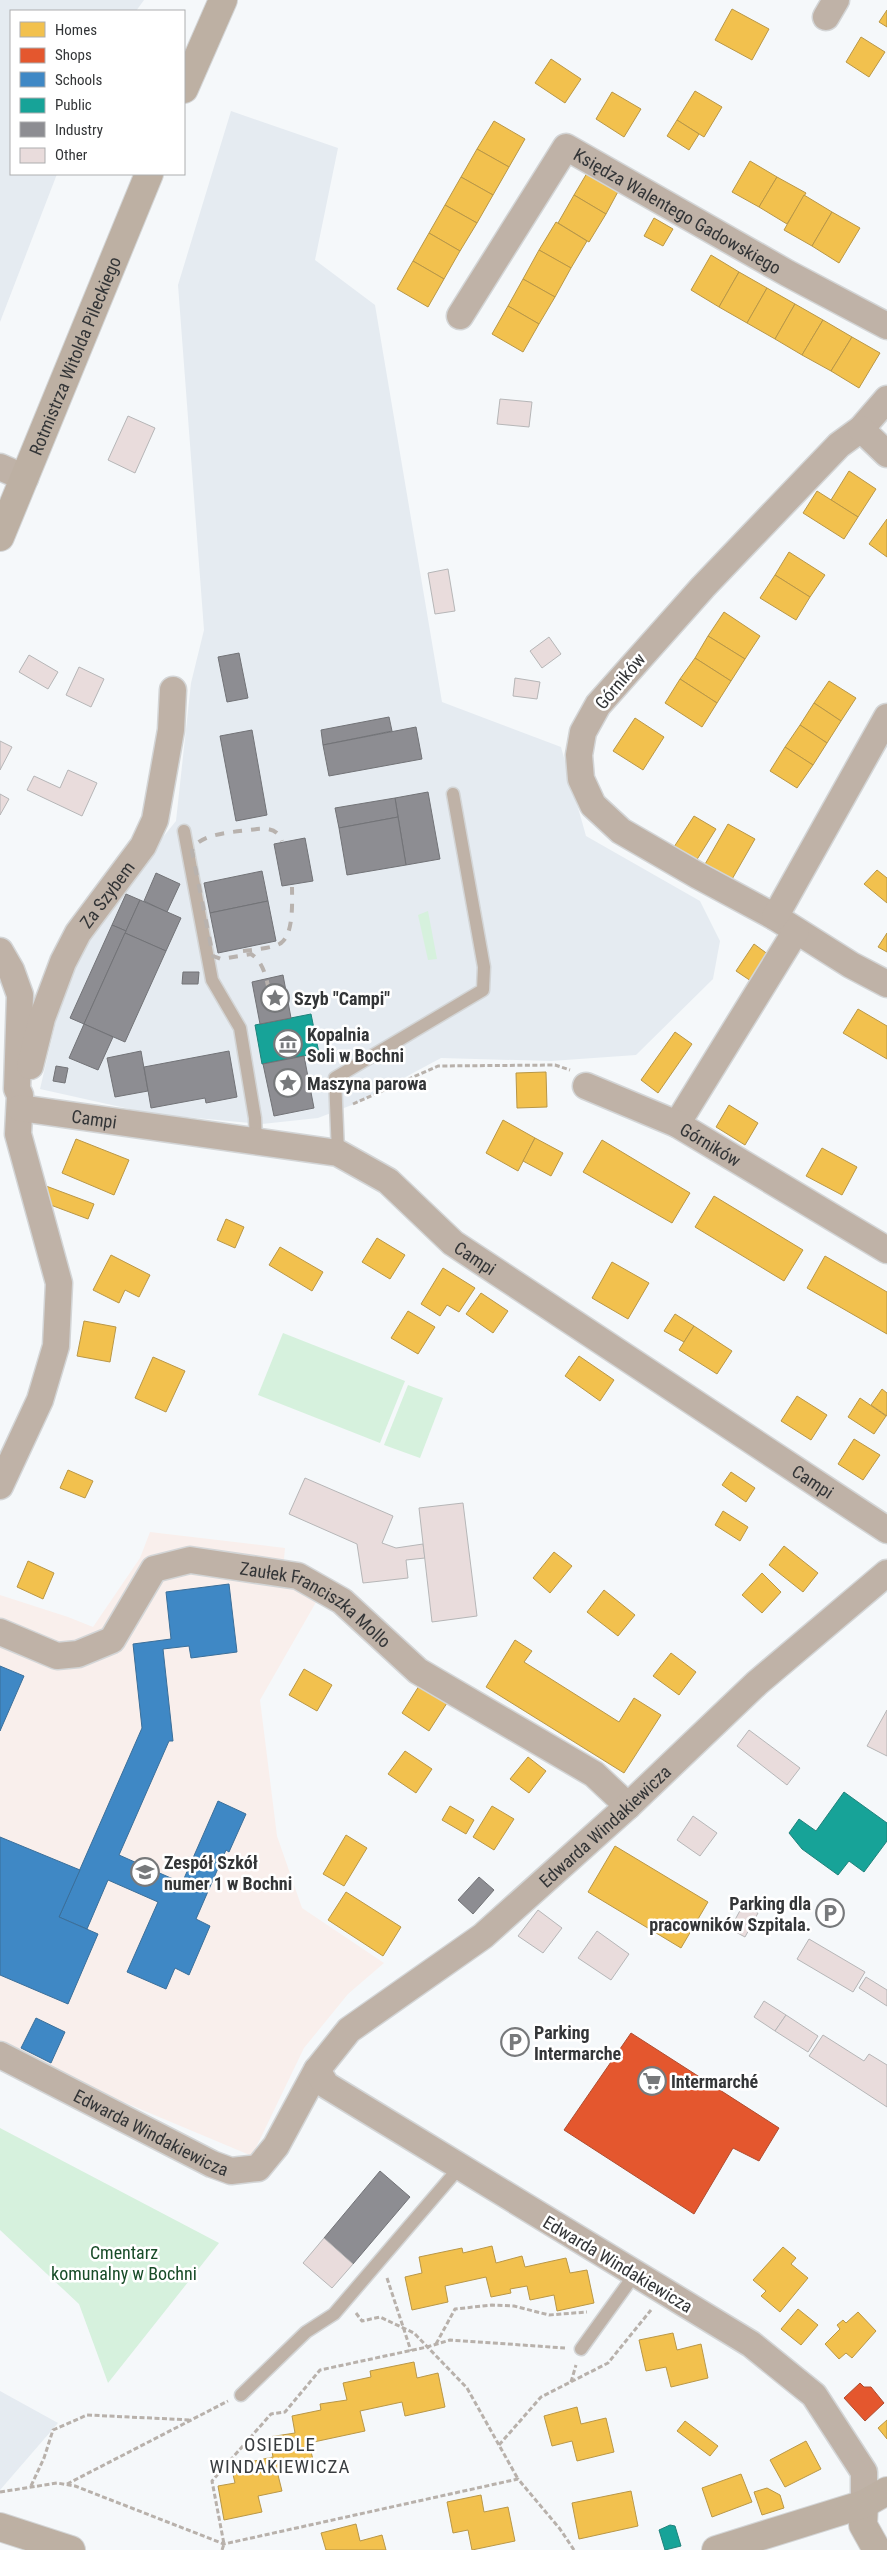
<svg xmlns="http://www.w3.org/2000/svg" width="887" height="2550" font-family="'Roboto Condensed',sans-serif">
	<rect width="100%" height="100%" fill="#f5f8fa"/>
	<g fill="#e5ebf1">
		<polygon points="0,0 144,0 136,11 11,11 11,174 57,174 0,322"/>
		<polygon points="231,111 338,148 315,260 375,305 442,702 561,747 586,836 700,901 720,941 713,979 636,1055 551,1061 441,1058 357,1103 318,1118 262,1124 152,1114 40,1089 65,983 115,896 176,821 191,683 204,630 178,285"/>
		<polygon points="0,2391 58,2423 0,2490"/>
	</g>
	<polygon fill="#f9efec" points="150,1532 285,1548 282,1582 319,1597 260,1700 277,1836 302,1908 384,1963 348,1994 304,2048 252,2156 59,2075 0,2044 0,1595 68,1617 93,1627 140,1558"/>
	<g fill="#d6f1dd">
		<polygon points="428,911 437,959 428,960 418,915"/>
		<polygon points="283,1333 405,1381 380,1443 258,1395"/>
		<polygon points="408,1385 443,1398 420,1458 384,1445"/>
		<polygon points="0,2128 219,2243 108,2383 79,2304 0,2230"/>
	</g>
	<g fill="#f2c14e" stroke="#b99747">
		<polygon points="732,9 769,29 752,60 715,40"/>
		<polygon points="887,10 887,27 879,22"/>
		<polygon points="861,37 885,52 869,77 846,62"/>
		<polygon points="551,59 581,79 565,103 535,83"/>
		<polygon points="695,91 722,107 704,137 677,120"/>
		<polygon points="612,92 641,109 624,137 596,119"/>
		<polygon points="677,120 699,134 689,150 667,136"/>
		<polygon points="494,121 525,139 509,167 477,149"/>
		<polygon points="477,149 509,167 493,195 461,177"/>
		<polygon points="750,161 777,177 759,207 732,192"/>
		<polygon points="590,168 621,186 606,214 574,195"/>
		<polygon points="461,177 493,195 477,223 445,205"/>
		<polygon points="777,177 806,193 787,224 759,207"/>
		<polygon points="574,195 606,214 589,242 558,223"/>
		<polygon points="804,195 832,212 812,246 784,230"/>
		<polygon points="445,205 477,223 460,251 429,233"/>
		<polygon points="832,212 860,228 839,263 812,246"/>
		<polygon points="654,218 673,229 663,246 644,236"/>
		<polygon points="556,222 587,241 571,268 539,250"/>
		<polygon points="429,233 460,251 444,279 413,261"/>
		<polygon points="539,250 571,268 555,297 523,279"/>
		<polygon points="711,255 739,272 719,307 691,290"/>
		<polygon points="413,261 444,279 428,307 397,289"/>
		<polygon points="739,272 767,288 747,323 719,307"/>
		<polygon points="523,279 555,297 539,324 508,306"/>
		<polygon points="767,288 795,304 775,339 747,323"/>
		<polygon points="795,304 823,320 802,355 775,339"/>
		<polygon points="508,306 539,324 523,352 492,334"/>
		<polygon points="823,320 852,337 831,371 802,355"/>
		<polygon points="852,337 880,353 859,388 831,371"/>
		<polygon points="849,471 876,489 858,517 831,500"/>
		<polygon points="817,491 858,517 844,539 803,513"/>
		<polygon points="887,519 887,557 869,544"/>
		<polygon points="789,552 825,575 810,597 775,575"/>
		<polygon points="775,575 810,597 796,620 760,598"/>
		<polygon points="724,612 760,636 745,659 708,636"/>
		<polygon points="708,636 745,659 731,681 695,658"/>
		<polygon points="695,658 731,681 717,703 680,679"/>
		<polygon points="680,679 717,703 702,727 665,703"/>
		<polygon points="829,681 856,698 841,721 814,703"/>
		<polygon points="814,703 841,721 827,743 800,725"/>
		<polygon points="635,718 664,737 643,770 613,751"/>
		<polygon points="800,725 827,743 813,765 785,747"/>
		<polygon points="785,747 813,765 797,788 770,771"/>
		<polygon points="694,816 716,829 696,861 674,847"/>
		<polygon points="728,824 755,839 731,881 704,866"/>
		<polygon points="877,870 887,878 887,903 864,884"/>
		<polygon points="887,933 887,952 878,947"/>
		<polygon points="754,944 769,955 751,981 736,971"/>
		<polygon points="858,1009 887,1026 887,1059 843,1033"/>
		<polygon points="675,1032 692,1044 658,1093 641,1080"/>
		<polygon points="546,1072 547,1107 517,1108 516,1073"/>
		<polygon points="729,1105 758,1123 745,1145 716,1127"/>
		<polygon points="503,1120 535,1138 518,1171 486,1153"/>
		<polygon points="535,1138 563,1153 551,1176 523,1161"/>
		<polygon points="76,1139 129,1160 114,1195 62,1173"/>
		<polygon points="602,1140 690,1193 672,1223 583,1172"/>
		<polygon points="822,1148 857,1167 842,1195 806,1176"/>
		<polygon points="46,1186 94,1204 88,1219 40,1201"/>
		<polygon points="714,1196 803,1250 784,1281 695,1227"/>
		<polygon points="226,1219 244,1227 235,1248 217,1240"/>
		<polygon points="377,1238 405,1255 390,1279 362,1262"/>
		<polygon points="280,1247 323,1272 312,1291 269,1265"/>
		<polygon points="111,1255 150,1275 139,1297 125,1290 119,1303 93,1290"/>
		<polygon points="825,1256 887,1292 887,1334 807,1288"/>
		<polygon points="612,1262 649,1283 628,1319 592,1298"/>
		<polygon points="443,1268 475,1288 459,1312 447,1305 440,1316 421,1304"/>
		<polygon points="481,1293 508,1311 493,1333 466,1314"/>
		<polygon points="408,1311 435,1327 418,1354 391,1338"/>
		<polygon points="675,1314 694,1326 684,1342 664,1331"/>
		<polygon points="84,1321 116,1327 110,1362 77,1356"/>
		<polygon points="694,1326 732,1351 717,1374 679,1350"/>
		<polygon points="579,1356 614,1380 600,1401 565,1376"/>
		<polygon points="153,1357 185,1371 166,1412 135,1398"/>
		<polygon points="882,1389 887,1393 887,1416 871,1405"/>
		<polygon points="797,1396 827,1415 811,1440 781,1421"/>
		<polygon points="860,1398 886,1416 874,1434 848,1417"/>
		<polygon points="854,1439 880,1455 863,1480 838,1464"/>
		<polygon points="68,1470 93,1481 85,1498 60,1488"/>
		<polygon points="731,1472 755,1488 746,1502 722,1485"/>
		<polygon points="723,1511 748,1527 740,1541 715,1525"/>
		<polygon points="784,1546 818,1573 803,1592 769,1565"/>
		<polygon points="554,1552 572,1566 550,1593 533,1578"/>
		<polygon points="28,1561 54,1573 43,1599 17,1587"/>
		<polygon points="762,1573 781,1592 762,1613 742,1595"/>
		<polygon points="604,1590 635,1615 618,1636 587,1612"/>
		<polygon points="515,1640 532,1651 524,1662 619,1722 634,1698 661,1715 624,1773 486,1687"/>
		<polygon points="671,1653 696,1672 679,1695 653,1676"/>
		<polygon points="304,1669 332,1685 317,1711 289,1695"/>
		<polygon points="419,1686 447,1703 429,1731 402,1713"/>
		<polygon points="405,1751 432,1769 416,1793 388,1774"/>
		<polygon points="528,1757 546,1771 529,1793 510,1779"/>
		<polygon points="450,1806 474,1820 466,1834 442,1820"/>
		<polygon points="492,1806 514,1819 494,1850 473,1837"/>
		<polygon points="346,1835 367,1848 344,1886 323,1874"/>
		<polygon points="615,1846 708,1902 681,1948 588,1892"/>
		<polygon points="346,1892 401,1927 383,1956 328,1920"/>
		<polygon points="492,2246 496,2263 522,2256 525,2267 566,2258 570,2273 587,2270 594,2303 557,2311 554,2295 530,2300 527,2286 510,2289 511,2293 491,2297 486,2277 445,2286 448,2302 412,2310 405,2277 422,2273 419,2257 462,2248 463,2253"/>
		<polygon points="783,2247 796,2258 791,2264 808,2278 780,2312 761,2296 766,2291 753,2280"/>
		<polygon points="798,2309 818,2325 801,2345 781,2329"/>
		<polygon points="858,2312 876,2331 852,2358 846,2353 839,2359 825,2344 840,2329 837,2325 843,2320 846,2323"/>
		<polygon points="673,2333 677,2350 701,2344 708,2378 671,2387 666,2367 646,2371 639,2340"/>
		<polygon points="414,2362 417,2378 438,2373 445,2407 405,2416 402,2402 360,2411 365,2431 309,2443 314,2464 277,2471 282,2491 258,2496 262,2512 224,2520 218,2486 235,2483 231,2466 273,2457 269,2437 295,2433 292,2416 321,2410 320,2404 347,2400 343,2383 371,2377 370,2371"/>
		<polygon points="577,2407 581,2424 606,2418 614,2452 577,2461 572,2441 552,2446 544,2416"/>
		<polygon points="887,2420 887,2439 878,2428"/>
		<polygon points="685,2421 718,2446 710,2456 677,2431"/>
		<polygon points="806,2441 821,2469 785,2487 770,2460"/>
		<polygon points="741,2474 752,2502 712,2517 702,2488"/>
		<polygon points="767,2488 780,2495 784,2508 762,2515 754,2492"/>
		<polygon points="631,2491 638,2526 579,2539 572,2503"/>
		<polygon points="481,2495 484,2512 508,2507 515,2541 472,2550 468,2530 453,2533 447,2502"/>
		<polygon points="356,2524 360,2541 382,2535 386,2550 326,2550 321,2533"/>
	</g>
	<g fill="#e4572e" stroke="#af4d31">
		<polygon points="631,2033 779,2128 759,2161 733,2148 694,2214 564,2130"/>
		<polygon points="860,2383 864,2387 871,2387 884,2403 865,2421 844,2398"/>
	</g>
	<g fill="#3f88c5" stroke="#3b6f9a">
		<polygon points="229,1584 237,1652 191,1658 189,1646 163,1649 173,1741 169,1741 119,1855 182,1883 218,1801 246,1814 229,1852 226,1850 196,1919 210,1926 189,1975 175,1968 166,1989 127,1972 158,1902 108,1880 87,1929 59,1917 142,1728 133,1644 171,1639 166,1592"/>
		<polygon points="0,1666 24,1676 0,1731"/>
		<polygon points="0,1837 80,1870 59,1917 98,1934 68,2004 0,1975"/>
		<polygon points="36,2018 65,2032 51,2063 21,2048"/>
	</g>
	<g fill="#17a398" stroke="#1f827b">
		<polygon points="311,1014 319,1053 262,1064 255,1025"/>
		<polygon points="844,1792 887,1823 887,1841 864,1872 849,1861 838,1875 802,1849 789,1833 799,1819 816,1831"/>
		<polygon points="670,2525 675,2526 681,2546 665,2550 659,2530"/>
	</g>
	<g fill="#8d8d92" stroke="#727377">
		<polygon points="239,653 248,698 227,702 218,657"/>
		<polygon points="389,717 392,731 323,745 321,730"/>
		<polygon points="416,727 422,759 329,776 323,745"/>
		<polygon points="252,730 267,815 236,821 220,736"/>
		<polygon points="428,792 440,859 406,865 395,798"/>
		<polygon points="395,798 398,817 339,828 335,808"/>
		<polygon points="398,817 406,865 347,875 339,828"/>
		<polygon points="305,838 313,881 282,886 274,844"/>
		<polygon points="262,871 268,901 210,913 204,883"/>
		<polygon points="156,873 180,884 167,912 144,901"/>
		<polygon points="126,894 140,900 126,931 112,925"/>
		<polygon points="140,900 181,918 166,951 125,933"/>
		<polygon points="268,901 276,941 218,953 210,913"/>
		<polygon points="112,925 126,931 84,1024 70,1018"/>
		<polygon points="125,933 166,951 125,1042 84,1024"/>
		<polygon points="183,972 199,972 198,984 182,984"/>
		<polygon points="283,975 291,1018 260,1024 252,982"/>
		<polygon points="84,1024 113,1037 98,1070 69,1058"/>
		<polygon points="141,1051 148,1091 115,1097 107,1058"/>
		<polygon points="229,1051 237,1097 206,1103 205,1098 151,1108 144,1067"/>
		<polygon points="304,1056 314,1108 274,1116 263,1064"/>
		<polygon points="56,1066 68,1068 65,1083 53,1081"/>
		<polygon points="479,1877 494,1890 473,1914 458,1900"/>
		<polygon points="380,2171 410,2197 353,2264 324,2238"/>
	</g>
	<g fill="#e9dcdc" stroke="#b6b6b7">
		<polygon points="500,399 532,402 529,427 497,424"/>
		<polygon points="128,416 155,428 135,473 108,460"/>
		<polygon points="448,569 455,611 435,614 428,573"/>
		<polygon points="549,637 561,654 542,668 530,651"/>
		<polygon points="29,655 58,672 48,689 19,672"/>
		<polygon points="79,667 104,679 91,707 66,695"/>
		<polygon points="515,678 540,682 537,699 513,696"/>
		<polygon points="0,741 12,747 0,770"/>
		<polygon points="68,770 97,783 82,816 27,790 34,776 60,788"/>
		<polygon points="0,794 9,799 0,815"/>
		<polygon points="305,1478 393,1516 382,1543 396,1548 423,1544 425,1558 406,1560 408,1578 363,1583 357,1544 289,1514"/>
		<polygon points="463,1503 477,1616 432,1622 419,1508"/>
		<polygon points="887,1710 887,1756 867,1746"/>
		<polygon points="749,1730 800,1768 787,1785 737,1746"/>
		<polygon points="693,1816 717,1833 700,1856 677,1840"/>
		<polygon points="743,1905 758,1913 745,1937 730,1929"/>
		<polygon points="538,1910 562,1928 543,1953 518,1936"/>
		<polygon points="597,1931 629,1954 611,1980 578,1958"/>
		<polygon points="809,1939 865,1972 853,1992 797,1959"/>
		<polygon points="866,1977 887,1990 887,2006 859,1988"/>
		<polygon points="764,2001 786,2015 775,2031 754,2017"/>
		<polygon points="786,2015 818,2036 808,2052 775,2031"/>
		<polygon points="823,2035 864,2061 869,2054 887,2065 887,2107 809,2056"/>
		<polygon points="324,2238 353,2264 332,2288 303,2263"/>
	</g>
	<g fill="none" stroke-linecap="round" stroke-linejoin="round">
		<defs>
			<g id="lane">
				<polyline points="184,831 212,980 240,1028 255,1118 256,1143"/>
				<polyline points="338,1153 335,1078 483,990 484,967 453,794"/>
				<polyline points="581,2349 635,2274"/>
				<polyline points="241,2395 306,2332 334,2314 459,2168"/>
			</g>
			<g id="street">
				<polyline points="826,17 836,0"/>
				<path id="s1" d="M460,316L566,147L787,273L887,326"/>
				<polyline points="887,399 861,429 839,445 703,587 598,705 583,732 579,755 581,779 593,805 621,831 697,875 775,917 851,965 887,984"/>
				<polyline points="861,429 887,454"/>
				<polyline points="0,467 25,478"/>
				<polyline points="775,917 887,717"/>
				<path id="s2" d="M796,931L677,1124L887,1250"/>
				<polyline points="0,951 11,970 20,995 17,1089 20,1095 18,1134 59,1283 56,1346 40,1400 0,1486"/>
				<path id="s3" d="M30,1066L42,1018L63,962L78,933L143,846L155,820L171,730L173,690"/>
				<polyline points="586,1086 677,1124"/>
				<path id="s4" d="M20,1108L338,1153L388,1181L453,1243L887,1530"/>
				<path id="s5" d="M0,1632L57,1656L78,1654L112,1640L154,1569L190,1560L298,1576L342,1601L418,1671L594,1774L628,1806"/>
				<path id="s6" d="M0,2055L212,2164L231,2171L258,2168L276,2146L317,2070"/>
				<path id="s7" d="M864,2504V2472L814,2395L751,2344L326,2085L317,2070L349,2030L483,1936L628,1806L757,1683L887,1573"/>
			</g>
			<g id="secondary">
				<polyline points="184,89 223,0"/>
				<path id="s8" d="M0,537L149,174"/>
				<polyline points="864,2504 863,2525 877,2550"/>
				<polyline points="0,2527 71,2550"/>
				<polyline points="716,2550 864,2504 887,2491"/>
			</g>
		</defs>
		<use href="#lane" stroke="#d3d5d6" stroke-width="15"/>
		<use href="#street" stroke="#d3d5d6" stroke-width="29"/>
		<use href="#secondary" stroke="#d3d5d6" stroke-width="30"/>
		<g stroke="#b8b1ab" stroke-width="3" stroke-dasharray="5 2.5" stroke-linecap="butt">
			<polyline points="353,1104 438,1066 555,1065 570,1070"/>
			<polyline points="387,2278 411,2351"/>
			<polyline points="356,2313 362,2321 380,2317 414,2333 467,2388 518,2479"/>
			<polyline points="436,2344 455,2309 492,2305 514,2306 549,2315 587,2312"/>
			<polyline points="571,2382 576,2365"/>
			<polyline points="499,2445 541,2397 608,2363 651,2310"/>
			<polyline points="67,2484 228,2401"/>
			<polyline points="31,2486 44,2458 53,2430 87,2415 192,2420"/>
			<polyline points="0,2492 57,2483 75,2486 224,2544 518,2479 560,2529 574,2550"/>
			<polyline points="222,2550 224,2544 212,2481 271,2414 285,2412 320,2370 427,2347 450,2340 565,2348"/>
		</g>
		<use href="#lane" stroke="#bfb2a7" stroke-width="12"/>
		<use href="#street" stroke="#bfb2a7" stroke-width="26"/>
		<use href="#secondary" stroke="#bdb0a3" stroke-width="28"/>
		<g stroke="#b8b2ae" stroke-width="4" stroke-dasharray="9 9" stroke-linecap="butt">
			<path d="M243,951C252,950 274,948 281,943C294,934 292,901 292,887"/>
			<path d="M272,1007C268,989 267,964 251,954L221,959L213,956L192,851C198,832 239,832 257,829C268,828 278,829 282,841"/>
		</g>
	</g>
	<defs>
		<symbol id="sight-ring" viewBox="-11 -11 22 22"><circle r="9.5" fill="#fff" stroke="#77797b" stroke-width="1.5"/><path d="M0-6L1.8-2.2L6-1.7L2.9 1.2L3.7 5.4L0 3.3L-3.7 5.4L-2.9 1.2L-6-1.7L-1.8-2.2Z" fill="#77797b"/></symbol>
		<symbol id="museum-ring" viewBox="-11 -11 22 22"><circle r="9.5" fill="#fff" stroke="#77797b" stroke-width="1.5"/><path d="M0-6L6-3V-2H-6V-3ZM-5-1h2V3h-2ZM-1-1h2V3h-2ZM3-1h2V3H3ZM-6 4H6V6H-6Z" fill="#77797b"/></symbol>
		<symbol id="school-ring" viewBox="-11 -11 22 22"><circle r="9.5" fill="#fff" stroke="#77797b" stroke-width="1.5"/><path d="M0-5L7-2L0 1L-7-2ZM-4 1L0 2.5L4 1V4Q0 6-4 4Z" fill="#77797b"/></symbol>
		<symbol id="parking-ring" viewBox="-11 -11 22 22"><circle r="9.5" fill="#fff" stroke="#77797b" stroke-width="1.5"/><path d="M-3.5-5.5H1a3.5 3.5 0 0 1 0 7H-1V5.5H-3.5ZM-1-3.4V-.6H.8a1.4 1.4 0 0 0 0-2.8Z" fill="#77797b"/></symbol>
		<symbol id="supermarket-ring" viewBox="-11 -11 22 22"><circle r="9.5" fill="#fff" stroke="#77797b" stroke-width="1.5"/><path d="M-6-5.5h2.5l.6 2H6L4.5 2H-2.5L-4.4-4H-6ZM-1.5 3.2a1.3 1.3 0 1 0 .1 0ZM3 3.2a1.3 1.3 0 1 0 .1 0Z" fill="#77797b"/></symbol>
	</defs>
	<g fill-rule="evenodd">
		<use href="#sight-ring" x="259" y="982" width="32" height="32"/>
		<use href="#museum-ring" x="272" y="1028" width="32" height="32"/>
		<use href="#sight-ring" x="272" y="1067" width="32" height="32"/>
		<use href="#school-ring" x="129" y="1856" width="32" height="32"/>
		<use href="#parking-ring" x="814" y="1897" width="32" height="32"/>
		<use href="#parking-ring" x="499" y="2026" width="32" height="32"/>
		<use href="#supermarket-ring" x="636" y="2065" width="32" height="32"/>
	</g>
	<g text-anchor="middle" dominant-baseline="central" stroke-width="5" stroke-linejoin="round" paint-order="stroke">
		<g font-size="18" fill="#333537" stroke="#fff">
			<text stroke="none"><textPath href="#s1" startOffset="328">Księdza Walentego Gadowskiego</textPath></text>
			<text stroke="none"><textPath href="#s8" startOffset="196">Rotmistrza Witolda Pileckiego</textPath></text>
			<text transform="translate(620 681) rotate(-50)">Górników</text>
			<text stroke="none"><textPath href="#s3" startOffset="190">Za Szybem</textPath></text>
			<text stroke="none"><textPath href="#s4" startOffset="75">Campi</textPath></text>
			<text stroke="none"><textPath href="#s2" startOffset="266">Górników</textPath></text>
			<text stroke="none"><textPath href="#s4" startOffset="495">Campi</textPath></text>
			<text stroke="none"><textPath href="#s4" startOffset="900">Campi</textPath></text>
			<text stroke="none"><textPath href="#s5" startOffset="376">Zaułek Franciszka Mollo</textPath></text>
			<text stroke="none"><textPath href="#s7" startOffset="1099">Edwarda Windakiewicza</textPath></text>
			<text stroke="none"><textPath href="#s6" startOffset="170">Edwarda Windakiewicza</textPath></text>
			<text transform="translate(618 2264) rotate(31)">Edwarda Windakiewicza</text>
		</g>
		<g font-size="18" font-weight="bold" fill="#333537" stroke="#fff" text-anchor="start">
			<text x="294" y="998">Szyb "Campi"</text>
			<text x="307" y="1034">Kopalnia<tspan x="307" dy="21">Soli w Bochni</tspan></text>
			<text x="307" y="1083">Maszyna parowa</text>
			<text x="164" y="1862">Zespół Szkół<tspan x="164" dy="21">numer 1 w Bochni</tspan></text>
			<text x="811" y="1903" text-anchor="end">Parking dla<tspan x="811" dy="21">pracowników Szpitala.</tspan></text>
			<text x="534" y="2032">Parking<tspan x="534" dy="21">Intermarche</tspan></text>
			<text x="671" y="2081">Intermarché</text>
		</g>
		<g font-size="18" fill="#184c28" stroke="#fff">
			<text x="124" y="2252">Cmentarz<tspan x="124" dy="21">komunalny w Bochni</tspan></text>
		</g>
		<g font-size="19" letter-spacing="1" fill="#383c3f" stroke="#fff">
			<text x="280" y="2444">OSIEDLE<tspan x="280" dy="22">WINDAKIEWICZA</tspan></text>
		</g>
	</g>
	<rect x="10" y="10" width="175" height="165" fill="#ffffff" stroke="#adaeaf"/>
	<rect x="20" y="22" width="25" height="15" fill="#f2c14e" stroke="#adaeaf"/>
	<text x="55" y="35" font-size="15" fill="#333537">Homes</text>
	<rect x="20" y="48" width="25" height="15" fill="#e4572e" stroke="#adaeaf"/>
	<text x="55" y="60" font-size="15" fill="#333537">Shops</text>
	<rect x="20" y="72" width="25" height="15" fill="#3f88c5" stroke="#adaeaf"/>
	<text x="55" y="85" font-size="15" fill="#333537">Schools</text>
	<rect x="20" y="98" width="25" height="15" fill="#17a398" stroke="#adaeaf"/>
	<text x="55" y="110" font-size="15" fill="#333537">Public</text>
	<rect x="20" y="122" width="25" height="15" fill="#8d8d92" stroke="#adaeaf"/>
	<text x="55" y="135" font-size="15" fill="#333537">Industry</text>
	<rect x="20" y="148" width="25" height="15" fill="#e9dcdc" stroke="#adaeaf"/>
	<text x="55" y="160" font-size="15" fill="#333537">Other</text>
</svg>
